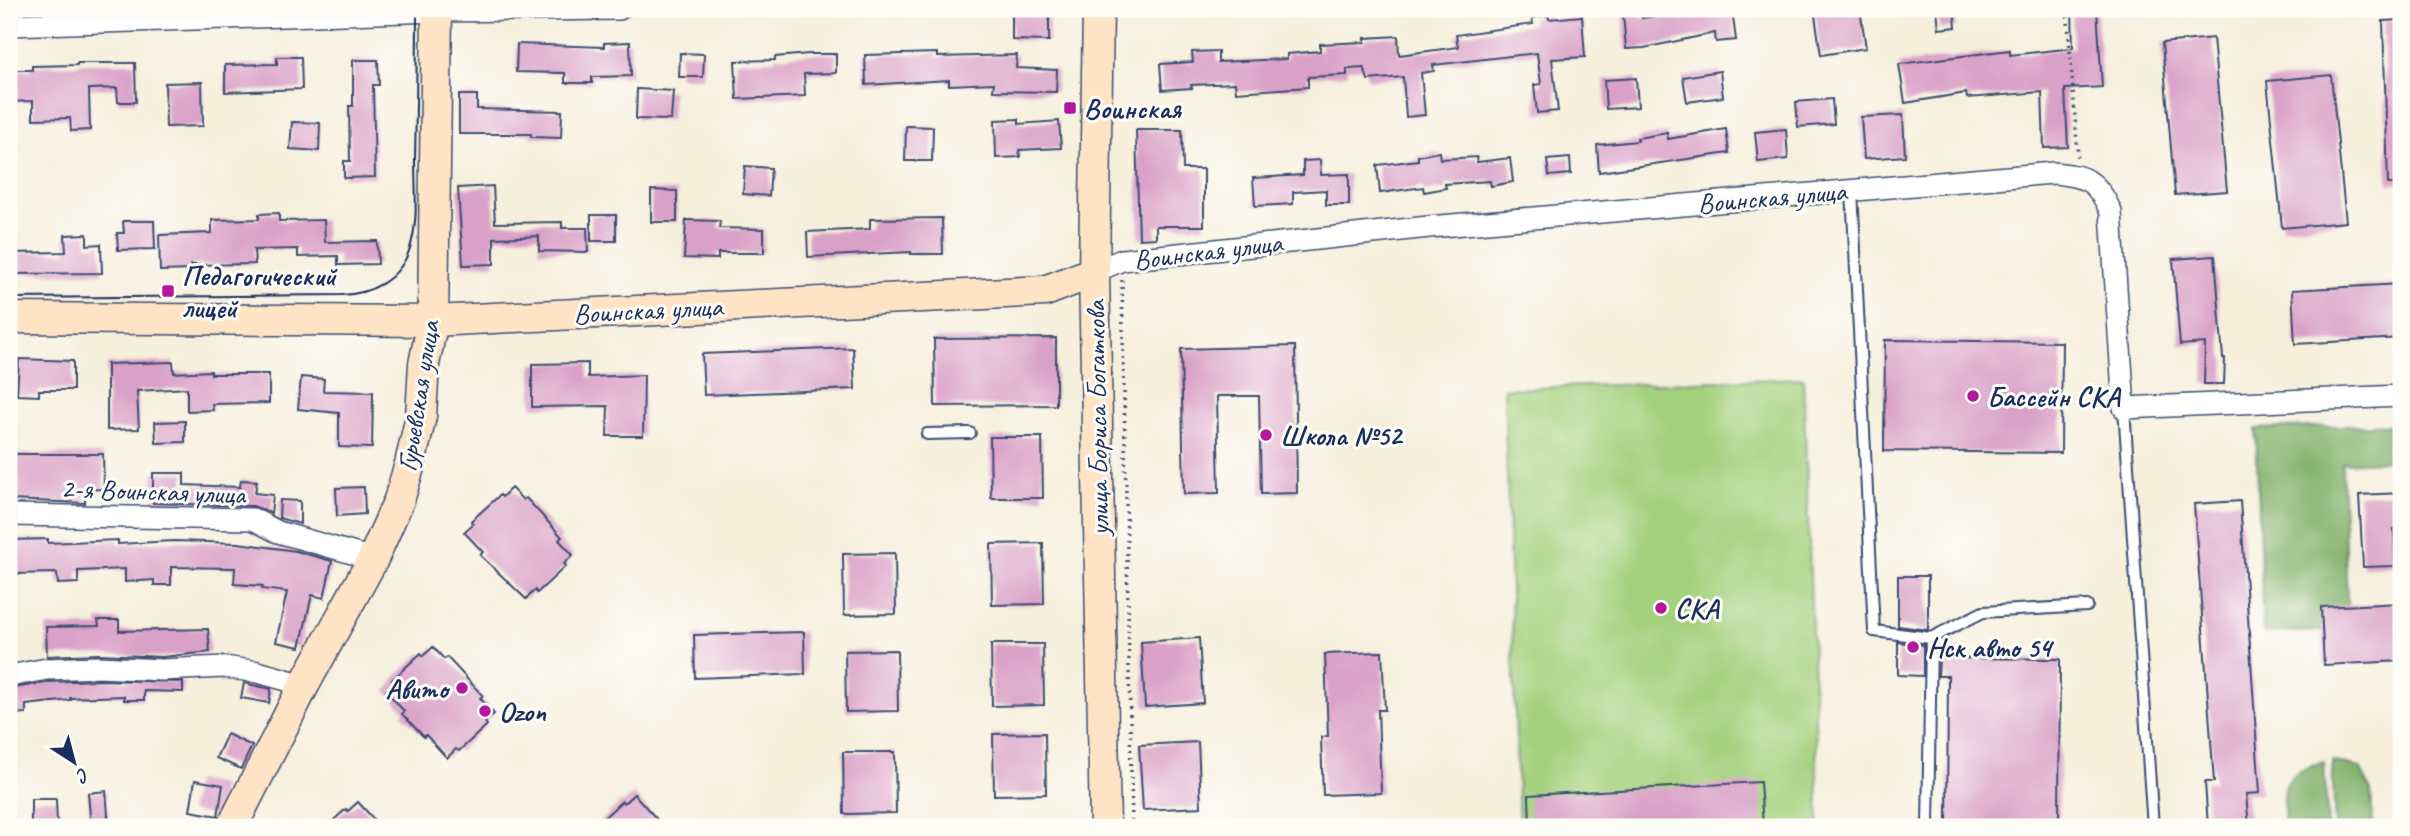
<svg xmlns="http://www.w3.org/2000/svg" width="2410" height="836" font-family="Caveat,sans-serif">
	<rect width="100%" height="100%" fill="#fdfcf7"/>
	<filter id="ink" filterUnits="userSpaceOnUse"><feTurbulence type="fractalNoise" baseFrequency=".0143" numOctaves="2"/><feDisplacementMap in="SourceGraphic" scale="14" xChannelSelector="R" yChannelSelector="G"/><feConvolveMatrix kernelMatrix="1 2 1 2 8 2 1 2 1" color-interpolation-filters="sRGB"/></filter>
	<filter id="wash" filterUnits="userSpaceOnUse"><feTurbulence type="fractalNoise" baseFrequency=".00686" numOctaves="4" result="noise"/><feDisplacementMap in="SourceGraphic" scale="28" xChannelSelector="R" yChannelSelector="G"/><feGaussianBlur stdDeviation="1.57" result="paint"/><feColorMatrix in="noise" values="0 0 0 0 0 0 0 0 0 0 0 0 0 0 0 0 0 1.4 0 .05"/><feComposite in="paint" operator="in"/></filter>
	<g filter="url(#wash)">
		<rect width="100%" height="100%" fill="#f5efdc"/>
		<polygon fill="#a4d17e" stroke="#60806e" stroke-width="2" points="1803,378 1819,827 1519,827 1504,389"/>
		<g fill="#83b36d" stroke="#4f7166" stroke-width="2">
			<polygon points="2401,424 2401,460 2342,463 2348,630 2263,633 2256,429"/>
			<polygon points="2332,761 2360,768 2371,791 2373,827 2335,827"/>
			<path d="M2324,762L2328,827H2285C2283,785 2279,776 2324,762Z"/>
		</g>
		<g id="blocks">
			<g fill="#daa1c8">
				<polygon points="1012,9 1049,9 1049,41 1012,40"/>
				<polygon points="1694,9 1732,9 1736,40 1716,42 1715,33 1644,48 1626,49 1623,13 1641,12 1642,18"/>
				<polygon points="1814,9 1860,9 1866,48 1821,55"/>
				<polygon points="1937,9 1954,9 1956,27 1939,29"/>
				<polygon points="2072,9 2097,9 2102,87 2065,89 2068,147 2044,148 2042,92 1967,98 1966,93 1905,103 1899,64 2010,50 2010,55 2073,48"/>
				<polygon points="1548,15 1549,19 1582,16 1585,57 1552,59 1558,111 1537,113 1534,85 1541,84 1537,53 1433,65 1434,71 1421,73 1425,115 1406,117 1403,77 1368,80 1364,68 1347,69 1347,75 1308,77 1308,87 1236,92 1235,83 1191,85 1192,88 1162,90 1160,64 1193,62 1192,52 1218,51 1218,62 1287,59 1287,54 1320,51 1320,44 1365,42 1365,38 1398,36 1399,55 1458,47 1456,35 1533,24 1532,18"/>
				<polygon points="2401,20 2401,184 2388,184 2383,21"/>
				<polygon points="2213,38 2227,191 2175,195 2162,43"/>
				<polygon points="630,42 631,76 592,77 592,83 565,83 565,73 516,72 517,44 604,47 604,43"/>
				<polygon points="680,53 704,54 703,77 679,77"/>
				<polygon points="937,53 937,57 1017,55 1016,68 1057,70 1056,92 993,91 994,83 949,85 949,80 866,85 865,55"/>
				<polygon points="809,54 836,54 836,73 804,74 805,96 737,99 735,61 775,60 775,57"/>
				<polygon points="277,57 301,57 302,89 225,92 225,65 277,64"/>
				<polygon points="353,60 378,60 379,85 373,85 375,177 344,178 344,161 350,161 349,106 353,106"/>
				<polygon points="77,63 135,63 136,102 118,102 117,88 89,89 90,130 71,131 70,118 33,119 33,101 9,102 9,70 32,70 32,66 77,65"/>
				<polygon points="1720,71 1723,97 1687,102 1683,77"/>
				<polygon points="2331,75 2346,222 2282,228 2267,81"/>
				<polygon points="1636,78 1638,107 1606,109 1604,80"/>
				<polygon points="202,82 203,126 166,127 165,83"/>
				<polygon points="637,89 673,91 671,120 636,119"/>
				<polygon points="459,95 477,95 477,109 562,111 561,138 531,137 531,134 459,134"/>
				<polygon points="1832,99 1834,124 1798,127 1796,102"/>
				<polygon points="1903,115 1905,156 1864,159 1861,117"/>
				<polygon points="1019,119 1019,124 1059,121 1061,148 1019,150 1020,157 996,158 995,120"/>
				<polygon points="292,122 320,123 319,151 290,149"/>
				<polygon points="906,126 933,127 932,161 905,161"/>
				<polygon points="1726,129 1729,153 1599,172 1597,145 1638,141 1637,138 1667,133 1668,139"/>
				<polygon points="1786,129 1788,159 1758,162 1755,132"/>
				<polygon points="1136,130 1182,130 1183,169 1204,169 1204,226 1156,226 1156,238 1139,239"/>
				<polygon points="1439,152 1440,159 1477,157 1477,162 1510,158 1513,182 1491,186 1490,181 1445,184 1446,188 1424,192 1423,187 1380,193 1377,165 1418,160 1418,156"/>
				<polygon points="1570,158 1571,174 1549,176 1547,160"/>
				<polygon points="1320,160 1321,175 1349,174 1349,205 1326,205 1326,190 1293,192 1293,204 1255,206 1253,178 1303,175 1303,161"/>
				<polygon points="745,166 771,168 769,196 743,194"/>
				<polygon points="493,186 495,223 562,222 562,228 587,228 588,252 539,251 539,236 494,238 494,264 463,265 458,188"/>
				<polygon points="651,190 677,191 677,222 651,222"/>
				<polygon points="279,213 279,221 324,220 325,242 377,241 378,264 338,265 338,256 298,257 298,249 254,250 255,264 191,265 191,270 160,271 159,235 212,233 212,220 259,219 259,214"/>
				<rect x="591" y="215" width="25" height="26"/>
				<polygon points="942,218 943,254 911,254 911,252 808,257 807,232 870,229 870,219"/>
				<polygon points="686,220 720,221 719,228 764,229 764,253 718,253 718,259 684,258"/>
				<polygon points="123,221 154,221 155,249 118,250 117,233 124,233"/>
				<polygon points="87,234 87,245 101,244 102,273 9,274 9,253 66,252 65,235"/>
				<polygon points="2215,256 2223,358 2225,358 2224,384 2204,384 2205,343 2180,345 2173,259"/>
				<polygon points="2401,284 2401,338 2295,344 2292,290"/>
				<polygon points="1056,338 1056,405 935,406 934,339"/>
				<polygon points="1885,340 2062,342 2061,453 1884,451"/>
				<polygon points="1295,346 1297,493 1261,494 1259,396 1217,396 1219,493 1184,494 1181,349"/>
				<polygon points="853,348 855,389 704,395 702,354"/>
				<polygon points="19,359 73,361 73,390 39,390 39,396 17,395"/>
				<polygon points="173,362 174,373 211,371 211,374 269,374 269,403 212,404 213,410 187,411 187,388 137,391 139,429 107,430 107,364"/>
				<polygon points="588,363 588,377 644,375 643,436 607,436 608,406 532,407 532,364"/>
				<polygon points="301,377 324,379 323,391 373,392 372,448 339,447 339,413 298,409"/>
				<polygon points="185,421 185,442 156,443 155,422"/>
				<polygon points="990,437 1042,437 1043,498 991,498"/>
				<polygon points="9,454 103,454 104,489 85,490 85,503 9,500"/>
				<polygon points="153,473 184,473 184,485 240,487 241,480 257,481 255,493 273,495 271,513 253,506 153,503"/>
				<polygon points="364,487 365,514 337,516 336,488"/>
				<polygon points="511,488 523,500 526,498 562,537 559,540 573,555 564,564 566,566 537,593 535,590 526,599 480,555 483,552 464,532 473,524 471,521 500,495 502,497"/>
				<polygon points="2401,493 2401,528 2394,529 2395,566 2363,567 2359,495"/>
				<polygon points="280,500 300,501 300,524 279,518"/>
				<polygon points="2240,501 2260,793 2246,794 2249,827 2208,827 2205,782 2214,782 2194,504"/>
				<polygon points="48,539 48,543 118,540 118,544 174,541 238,543 296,551 332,561 324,598 312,595 300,647 276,642 287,592 262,589 263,586 234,584 235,568 171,567 171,585 154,585 154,580 125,582 125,569 78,571 78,583 58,584 57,573 9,574 9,540"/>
				<polygon points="1043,543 1044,604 992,605 991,544"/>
				<polygon points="895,553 896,614 844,615 843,554"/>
				<polygon points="1898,576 1928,576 1928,630 1898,626"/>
				<polygon points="2401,603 2401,661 2324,665 2321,607"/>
				<polygon points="98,620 119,620 119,631 208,629 210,652 162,657 99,654 47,656 46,627 99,626"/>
				<polygon points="804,632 805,674 695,678 694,635"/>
				<polygon points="1199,638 1203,703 1145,707 1141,642"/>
				<polygon points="1898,642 1923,645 1923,676 1898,675"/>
				<polygon points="991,644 1043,644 1044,705 992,706"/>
				<polygon points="433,647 444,659 447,657 483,696 480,698 494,714 485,722 487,725 459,751 456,749 447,758 426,735 424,737 402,714 404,711 386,691 394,682 392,680 421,653 423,656"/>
				<polygon points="897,650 898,711 846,712 845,651"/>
				<polygon points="1382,652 1385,710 1378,710 1381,793 1323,795 1321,737 1328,736 1325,654"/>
				<polygon points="1939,658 2060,659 2059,827 1947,827 1948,676 1938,676"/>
				<polygon points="98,680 183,682 183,692 144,691 144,700 124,700 124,696 70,698 71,700 26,705 26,713 9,714 9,689 48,682"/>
				<polygon points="244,683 271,689 269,703 241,698"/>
				<polygon points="1045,733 1046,794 994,795 993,734"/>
				<polygon points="227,734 252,746 241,769 216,758"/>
				<polygon points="1198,742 1201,807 1143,810 1139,745"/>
				<polygon points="843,752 895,752 896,813 844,814"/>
				<polygon points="195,780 223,785 218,816 190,811"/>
				<polygon points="1760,782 1763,827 1530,827 1529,795"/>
				<polygon points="106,791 109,827 91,827 88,793"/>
				<polygon points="634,794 664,827 594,827 622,801 624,803"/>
				<polygon points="31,799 56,799 57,826 31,826"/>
				<polygon points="358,802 381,827 326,827 346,809 348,811"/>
			</g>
		</g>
	</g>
	<g filter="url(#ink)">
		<use href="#blocks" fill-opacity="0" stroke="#3c4c71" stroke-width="2"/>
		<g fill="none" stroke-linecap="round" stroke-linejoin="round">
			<defs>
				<g id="lane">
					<polyline points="1852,190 1874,631 1931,638 1983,612 2087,606"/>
					<polyline points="2124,408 2153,827"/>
					<polyline points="927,434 970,433"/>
					<polyline points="1928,827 1931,638"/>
				</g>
				<g id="street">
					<polyline points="9,25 437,11 619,9"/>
					<path d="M1094,272L1122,260L1429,227L2053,173C2086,176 2097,180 2111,212L2124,408L2401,396"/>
					<polyline points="9,515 253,519 278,532 373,559"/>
					<polyline points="9,676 47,669 98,667 162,670 224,667 258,672 304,685"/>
				</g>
				<g id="secondary">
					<polyline points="1098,9 1094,272 1105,827"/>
					<polyline points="9,318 433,321 1045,291 1094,272"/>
					<polyline points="232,827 304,685 373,559 399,500 410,464 421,416 424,364 433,321 437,9"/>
				</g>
			</defs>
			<use href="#lane" stroke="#3c4c71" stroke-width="14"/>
			<use href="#street" stroke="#3c4c71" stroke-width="24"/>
			<use href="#secondary" stroke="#3c4c71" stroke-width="33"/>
			<g stroke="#3c4c71" stroke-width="3.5" stroke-dasharray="2 5" stroke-linecap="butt">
				<polyline points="2067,9 2078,157"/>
				<polyline points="1122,280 1132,827"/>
			</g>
			<use href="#lane" stroke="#fff" stroke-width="10"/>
			<use href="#street" stroke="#fff" stroke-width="21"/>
			<use href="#secondary" stroke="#fee4c5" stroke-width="30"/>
			<path stroke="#1b2f5e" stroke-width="2" d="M9,298L341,295C370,294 398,281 409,251C419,223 415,190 415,160C416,110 417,59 417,9"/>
		</g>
	</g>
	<g fill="#b5179e" stroke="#fdfcf7" stroke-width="2.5">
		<rect x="1063" y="101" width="14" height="14" rx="3.5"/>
		<rect x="161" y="284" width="14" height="14" rx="3.5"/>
		<circle cx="1973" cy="396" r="7"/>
		<circle cx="1266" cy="435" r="7"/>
		<circle cx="1661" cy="608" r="7"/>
		<circle cx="1913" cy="647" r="7"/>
		<circle cx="462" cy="688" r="7"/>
		<circle cx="485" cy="711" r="7"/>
	</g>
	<g text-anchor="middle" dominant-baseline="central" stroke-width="6" stroke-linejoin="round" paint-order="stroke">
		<g font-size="28" font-weight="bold" fill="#1b2f5e" stroke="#fdfcf7" text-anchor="start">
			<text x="1084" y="108">Воинская</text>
			<text x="182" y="275">Педагогический<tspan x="182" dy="32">лицей</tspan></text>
			<text x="1987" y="396">Бассейн СКА</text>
			<text x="1280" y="435">Школа №52</text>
			<text x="1675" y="608">СКА</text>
			<text x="1927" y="647">Нск авто 54</text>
			<text x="448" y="688" text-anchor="end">Авито</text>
			<text x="499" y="711">Ozon</text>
		</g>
		<g font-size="28" fill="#1b2f5e" stroke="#fdfcf7">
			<text transform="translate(1772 197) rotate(-5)">Воинская улица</text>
			<text transform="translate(1208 251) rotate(-7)">Воинская улица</text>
			<text transform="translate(648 310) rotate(-3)">Воинская улица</text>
			<text transform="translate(418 396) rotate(-81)">Гурьевская улица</text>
			<text transform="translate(1097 418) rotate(-91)">улица Бориса Богаткова</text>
			<text transform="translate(153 491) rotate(2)">2-я Воинская улица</text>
		</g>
	</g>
	<rect width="2410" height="836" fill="none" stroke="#fdfcf7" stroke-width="35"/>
	<g transform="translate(74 762) rotate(144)" stroke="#fdfcf7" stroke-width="5" paint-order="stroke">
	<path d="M0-5L12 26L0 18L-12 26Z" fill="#1b2f5e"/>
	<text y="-10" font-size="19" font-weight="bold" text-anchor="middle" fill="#1b2f5e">С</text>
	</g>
</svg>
